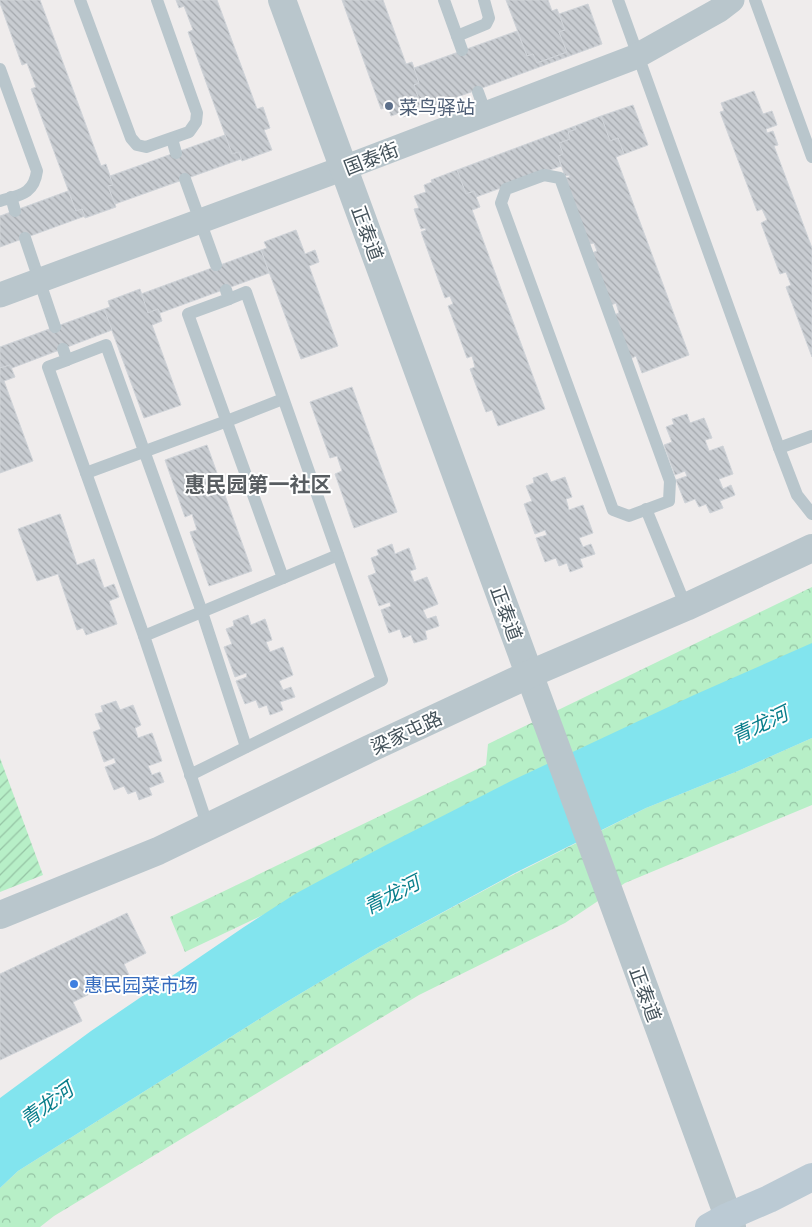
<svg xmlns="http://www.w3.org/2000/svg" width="812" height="1227" font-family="'Exo 2','Noto Sans SC',sans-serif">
	<defs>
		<pattern id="park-crowns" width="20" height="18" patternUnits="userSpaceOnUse" patternTransform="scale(1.25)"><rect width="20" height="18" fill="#b7efc7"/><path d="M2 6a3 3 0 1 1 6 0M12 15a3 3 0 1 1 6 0" fill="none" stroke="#96c4a5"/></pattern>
		<pattern id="garden-furrows" width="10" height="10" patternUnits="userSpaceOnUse" patternTransform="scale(1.25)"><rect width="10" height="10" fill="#b7efc7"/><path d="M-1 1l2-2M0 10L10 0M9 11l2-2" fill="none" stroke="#96c4a5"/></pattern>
		<pattern id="building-back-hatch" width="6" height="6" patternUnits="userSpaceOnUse" patternTransform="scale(1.25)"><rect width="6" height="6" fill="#c8ccd1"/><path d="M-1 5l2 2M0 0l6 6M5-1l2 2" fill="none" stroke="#a4a8ad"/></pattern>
	</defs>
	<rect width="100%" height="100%" fill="#efecec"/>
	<g fill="url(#park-crowns)">
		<polygon points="812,587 812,655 185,952 170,917 486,765 488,744"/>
		<polygon points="812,738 812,805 625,883 565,923 419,995 54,1216 40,1227 0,1227 0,1188 18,1171 283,1004 375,949 509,877 646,808 738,771"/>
	</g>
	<polygon fill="url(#garden-furrows)" points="0,758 43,875 0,892"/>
	<polygon fill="#82e4ee" points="812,643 812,738 738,771 646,808 513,874 375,949 283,1004 18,1171 0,1188 0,1098 91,1031 244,927 295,894 384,846 513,780 694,695"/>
	<g fill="url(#building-back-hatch)" stroke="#cfd3d8">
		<polygon points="0,0 40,0 101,166 106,164 113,185 108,186 116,207 85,218 82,209 76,211 31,89 36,87 27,63 22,65 0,3"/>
		<polygon points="176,0 217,0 257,109 263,107 270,128 264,130 272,150 242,161 239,152 232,154 188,32 193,30 184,6 179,8"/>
		<polygon points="342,0 383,0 406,64 412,62 419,83 414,85 421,105 391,116 388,107 381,109"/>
		<polygon points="506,0 548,0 552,11 557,9 559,14 565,30 559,32 567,52 537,63 533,54 527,56"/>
		<polygon points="588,4 602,44 403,117 402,113 421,105 414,85 419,83 414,68 517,31 527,56 533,54 537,63 567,52 559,32 565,30 559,14"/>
		<polygon points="754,91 763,114 772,111 777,125 766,129 767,133 773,131 778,145 774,146 812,248 812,357 786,287 791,285 786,272 780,274 761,223 767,220 762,209 757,211 720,112 724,111 721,103"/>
		<polygon points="633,105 648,145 624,154 618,138 610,141 601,116"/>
		<polygon points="601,116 610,141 618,138 624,154 616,157 689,355 642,373 636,356 630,359 614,315 619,313 616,303 611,305 592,253 597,251 594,243 589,244 565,178 570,177 569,175 565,176 558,156 563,154 559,143 570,139 568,132 576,129 575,126"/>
		<polygon points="575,126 576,129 568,132 570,139 559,143 563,154 558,156 561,166 476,197 474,191 466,194 457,170"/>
		<polygon points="225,135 232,154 239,152 241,159 115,204 108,186 113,185 110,176"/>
		<polygon points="457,170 466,194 474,191 480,207 472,210 545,409 498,426 492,410 486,412 470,369 475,367 472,356 467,358 448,306 453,304 450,296 445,298 421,232 426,230 425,228 421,229 414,209 419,208 414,196 426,192 424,185 432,182 431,180"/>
		<polygon points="68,191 76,211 82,209 85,216 0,247 0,216"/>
		<polygon points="296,230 305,254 315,250 319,262 309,266 338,346 301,359 261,250 267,248 264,242"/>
		<polygon points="261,250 269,273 160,313 158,309 148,313 141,294"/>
		<polygon points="140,289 148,313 158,309 162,321 152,325 181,405 144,418 104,309 110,307 108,301"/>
		<polygon points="104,309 112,330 12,368 10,365 0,368 0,347"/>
		<polygon points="10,365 15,377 4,381 33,461 0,473 0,367 0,368"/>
		<polygon points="352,387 397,512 354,528 335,474 342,471 337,456 330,458 310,402"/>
		<polygon points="687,414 690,423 704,418 712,438 705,440 709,451 723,446 733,474 719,479 723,489 731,485 735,495 720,501 723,508 710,513 706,504 699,507 695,499 685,503 676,480 687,476 685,471 675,475 664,445 672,442 666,427 674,424 672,419"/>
		<polygon points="207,445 252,571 209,586 190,532 197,530 192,514 185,517 165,460"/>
		<polygon points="547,473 551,482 565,477 572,497 566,499 569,510 583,505 593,533 579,538 583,547 591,544 595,554 580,559 583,567 570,572 567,563 559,566 556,558 545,562 536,538 547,535 545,530 535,534 524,504 532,501 526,486 534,483 533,478"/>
		<polygon points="60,514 77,565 94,559 104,588 114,584 119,597 109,601 117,624 86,635 83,628 77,630 58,574 37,581 18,529"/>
		<polygon points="392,544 395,554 409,548 416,569 410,571 414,582 427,577 438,604 423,610 427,619 436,616 439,626 425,631 427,639 414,643 411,635 403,638 400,629 389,633 381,610 391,606 390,602 379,606 368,576 376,573 371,558 379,555 377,550"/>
		<polygon points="248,615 251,625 265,619 272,640 266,642 270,652 283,647 293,675 279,681 283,690 291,687 295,697 280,702 283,710 270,715 267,705 259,708 256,700 245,704 236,681 247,677 246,673 235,677 224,647 232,644 226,629 234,626 233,621"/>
		<polygon points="116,701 120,710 133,705 141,725 135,728 138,738 152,733 162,761 148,766 152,775 160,772 164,782 149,788 152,795 139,800 136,791 128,794 124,786 114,790 105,767 116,763 114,758 104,762 93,732 101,729 95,714 103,712 101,706"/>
		<polygon points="127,913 146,953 124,964 129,975 73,1002 82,1021 0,1060 0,974"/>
	</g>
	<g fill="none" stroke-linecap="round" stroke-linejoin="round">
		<g stroke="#b9c6cc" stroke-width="12">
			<polyline points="80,0 131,138 137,145 146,147 189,132 196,122 197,113 157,0"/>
			<polyline points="444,0 462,50"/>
			<polyline points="618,0 779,448 797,495 812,514"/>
			<polyline points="755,0 812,157"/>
			<polyline points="457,36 486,24 489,18 484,0"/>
			<path d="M0,69L37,171C34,194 20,195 0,201"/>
			<polyline points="478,92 486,114"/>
			<polyline points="172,139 176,153"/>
			<polygon points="544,175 560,178 670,481 669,501 629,516 613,510 501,203 506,189"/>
			<polyline points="185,179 216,265"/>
			<polyline points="11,197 15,211"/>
			<polyline points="25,238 55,327"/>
			<polyline points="63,349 67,360 48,367 86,473 227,421 283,399"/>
			<polyline points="67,360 106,345 202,612 246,747"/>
			<polyline points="779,448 812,436"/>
			<polyline points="86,473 144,636"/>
			<polyline points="646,509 686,607"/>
			<polyline points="283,578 338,555"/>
			<polyline points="190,775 382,680 246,292 229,299"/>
			<polyline points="208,827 144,636 283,578 188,314 229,299 226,290"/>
		</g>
		<polyline stroke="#b9c6cc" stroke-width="25" points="0,295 344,168 635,57 719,10 732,0"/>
		<g stroke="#b9c6cc" stroke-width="28">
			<polyline points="282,0 732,1227"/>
			<polyline points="0,915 158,851 369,749 530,674 686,607 812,548"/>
		</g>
		<polyline stroke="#bbcad4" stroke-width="28" points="709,1227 727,1217 769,1199 812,1177"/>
	</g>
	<circle fill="#5c6f8a" stroke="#fff" stroke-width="2" cx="389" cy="106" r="5"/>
	<circle fill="#3f7fe0" stroke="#fff" stroke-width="2" cx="74" cy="984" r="5"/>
	<g text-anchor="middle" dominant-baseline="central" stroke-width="4" stroke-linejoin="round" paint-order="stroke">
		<g font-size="19" fill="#4e5e75" stroke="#fff" text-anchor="start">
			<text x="399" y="106">菜鸟驿站</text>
		</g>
		<g font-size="19" fill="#44525a" stroke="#fff">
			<text transform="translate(371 158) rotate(-21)">国泰街</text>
			<text transform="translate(368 233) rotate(70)">正泰道</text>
			<text transform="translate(507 613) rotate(70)">正泰道</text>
			<text transform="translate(406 732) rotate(-25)">梁家屯路</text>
			<text transform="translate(646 994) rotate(70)">正泰道</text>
		</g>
		<g font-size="19" fill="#366cbe" stroke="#fff" text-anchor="start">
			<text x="84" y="984">惠民园菜市场</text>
		</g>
		<g font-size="20" font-style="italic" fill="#097e8b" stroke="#fff">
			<text transform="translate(759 724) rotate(-25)">青龙河</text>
			<text transform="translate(391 894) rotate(-27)">青龙河</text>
			<text transform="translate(46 1104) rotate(-36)">青龙河</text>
		</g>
		<g font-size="21" font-weight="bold" fill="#585d61" stroke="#fff">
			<text x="258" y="483">惠民园第一社区</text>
		</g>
	</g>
</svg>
